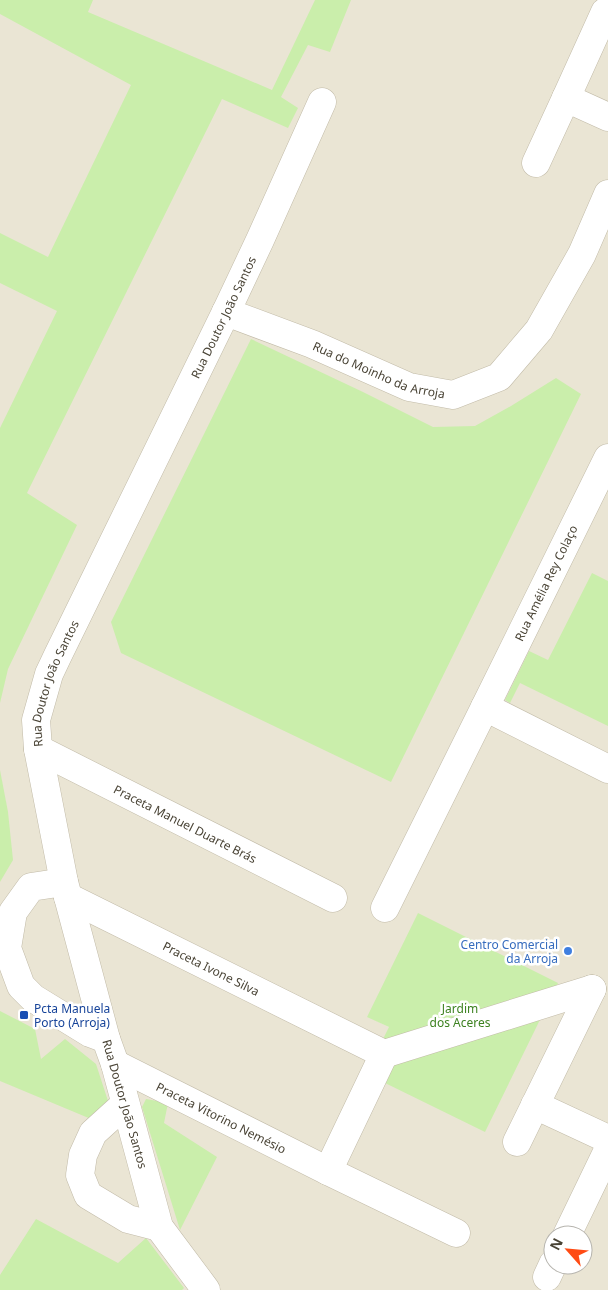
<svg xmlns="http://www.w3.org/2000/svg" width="608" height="1290" font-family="'Noto Sans',sans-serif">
	<rect width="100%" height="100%" fill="#f5f2e7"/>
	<path fill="#eae5d4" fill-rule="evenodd" d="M0,0H608V1290H0ZM558,983L389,1027L367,1016ZM553,1235H583V1265H553Z"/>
	<g fill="#caeeab">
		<polygon points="0,0 93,0 88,12 272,90 315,0 351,0 330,52 308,45 281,97 298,108 288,128 222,99 27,493 77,525 8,669 0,703 0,428 57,311 0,283 0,233 48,257 131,85 0,14"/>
		<polygon points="251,339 363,392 433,427 475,426 511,406 556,378 581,394 391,782 121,653 111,622"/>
		<polygon points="592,573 608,581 608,726 520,683 510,703 505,700 529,651 548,660"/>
		<polygon points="0,770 8,812 13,860 0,882"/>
		<polygon points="418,913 558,983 485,1132 383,1082 381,1043 389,1027 367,1017"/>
		<polygon points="0,1011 35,1029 41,1059 65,1039 96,1064 109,1104 91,1119 0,1081"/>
		<polygon points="146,1099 168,1103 164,1123 217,1157 180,1230 142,1107"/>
		<polygon points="36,1219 118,1263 146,1238 184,1288 182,1290 0,1290 0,1275"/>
	</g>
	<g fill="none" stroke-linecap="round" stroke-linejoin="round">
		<defs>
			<g id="minor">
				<polyline points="566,98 605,12"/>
				<polyline points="536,163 566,98 608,117"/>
				<path id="s1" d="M226,312L312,344L409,387L453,395L499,377L539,330L582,254L608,194"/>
				<polyline points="608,458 485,707 608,769"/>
				<path id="s2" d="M38,749L333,898"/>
				<polyline points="64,882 31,887 13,912 7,948 21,986 33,998 90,1033 106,1039"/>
				<path id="s3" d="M68,897L384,1054L328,1171"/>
				<polyline points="385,908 485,707"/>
				<polyline points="384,1054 592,989"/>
				<path id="s4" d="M115,1064L328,1171L456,1233"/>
				<polyline points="125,1104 93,1133 83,1155 80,1175 88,1195 128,1219 159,1227"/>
				<polyline points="535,1105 608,1139"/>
				<polyline points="517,1142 592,989"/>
				<polyline points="567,1235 608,1150"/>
				<polyline points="547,1277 553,1264"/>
				<path id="s5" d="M206,1290L159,1227L115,1064L106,1039L64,882L38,749L36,720L49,674L58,655L226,312L260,240L322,102"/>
			</g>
		</defs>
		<use href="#minor" stroke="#c2bba8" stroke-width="29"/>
		<use href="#minor" stroke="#fff" stroke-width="28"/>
	</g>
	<circle fill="#3f7fe0" stroke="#fff" stroke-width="2" cx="568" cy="951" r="5"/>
	<rect fill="#1a4fb4" stroke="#fff" stroke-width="2" x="19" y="1010" width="10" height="10" rx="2.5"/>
	<g text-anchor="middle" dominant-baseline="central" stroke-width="5" stroke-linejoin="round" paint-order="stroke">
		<g font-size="12" fill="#494335" stroke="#fff">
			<text stroke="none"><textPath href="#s5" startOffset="1046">Rua Doutor João Santos</textPath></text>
			<text stroke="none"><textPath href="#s1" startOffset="164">Rua do Moinho da Arroja</textPath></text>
			<text transform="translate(546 583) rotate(-64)">Rua Amélia Rey Colaço</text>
			<text stroke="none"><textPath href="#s5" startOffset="641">Rua Doutor João Santos</textPath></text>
			<text stroke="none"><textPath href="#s2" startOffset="165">Praceta Manuel Duarte Brás</textPath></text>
			<text stroke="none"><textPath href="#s3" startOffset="160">Praceta Ivone Silva</textPath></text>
			<text transform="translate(125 1104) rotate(74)">Rua Doutor João Santos</text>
			<text stroke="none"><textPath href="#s4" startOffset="119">Praceta Vitorino Nemésio</textPath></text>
		</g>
		<g font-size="12" fill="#366cbe" stroke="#fff" text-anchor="end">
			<text x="558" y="944">Centro Comercial<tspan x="558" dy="14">da Arroja</tspan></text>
		</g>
		<g font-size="12" fill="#164399" stroke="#fff" text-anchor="start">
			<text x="34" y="1008">Pcta Manuela<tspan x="34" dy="14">Porto (Arroja)</tspan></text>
		</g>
		<g font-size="12" fill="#3d8221" stroke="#fff">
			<text x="460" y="1008">Jardim<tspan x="460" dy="14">dos Aceres</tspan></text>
		</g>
	</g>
	<g transform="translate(568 1250) rotate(297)"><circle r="24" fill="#ffffff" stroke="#b6b4ae"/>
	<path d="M0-4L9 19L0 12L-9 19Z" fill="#ff4b14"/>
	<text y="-8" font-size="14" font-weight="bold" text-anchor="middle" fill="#494335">N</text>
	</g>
</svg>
